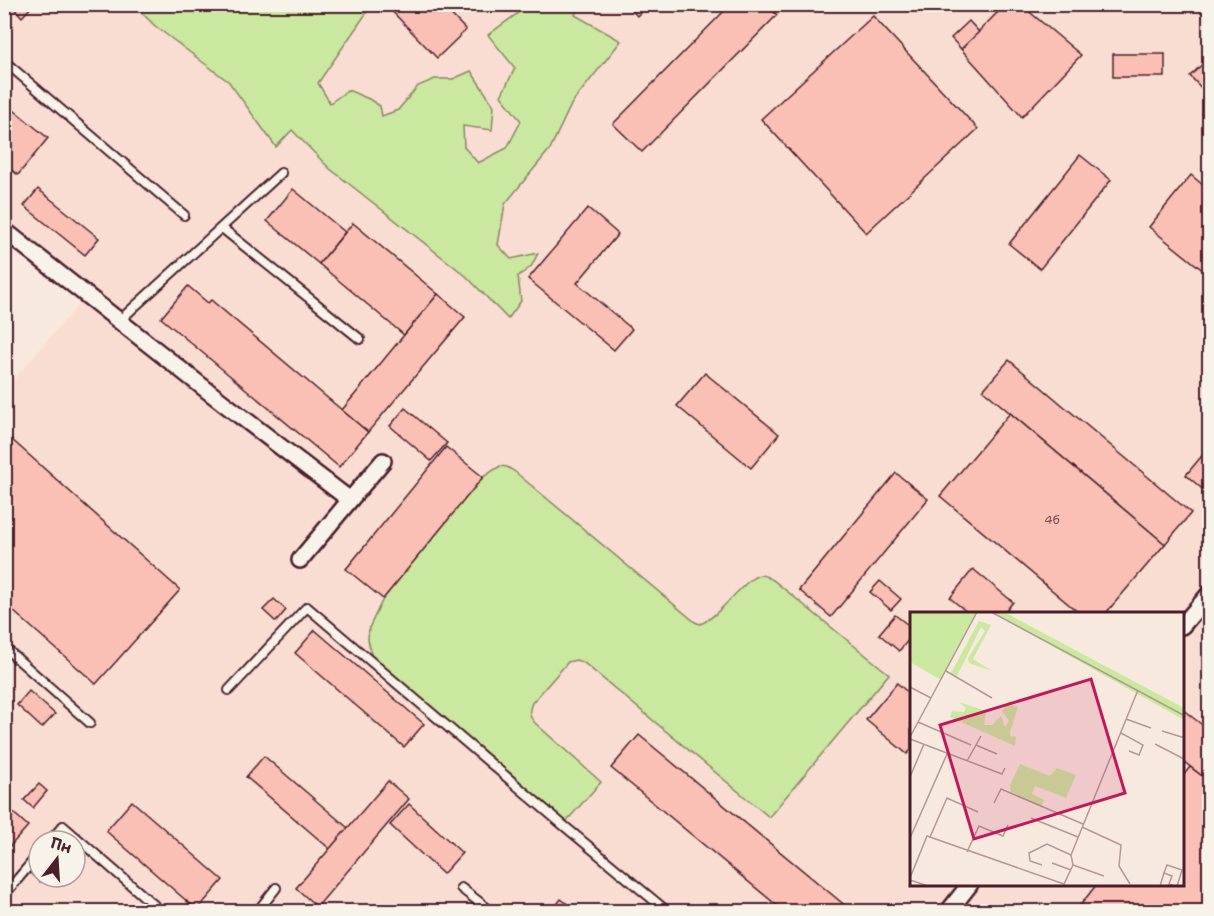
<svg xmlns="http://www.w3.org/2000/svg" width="1214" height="916" font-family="'Shantell Sans',sans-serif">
	<rect width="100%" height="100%" fill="#f8e9de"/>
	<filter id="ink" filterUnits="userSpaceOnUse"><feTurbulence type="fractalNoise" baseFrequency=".0167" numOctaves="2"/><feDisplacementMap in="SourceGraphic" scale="12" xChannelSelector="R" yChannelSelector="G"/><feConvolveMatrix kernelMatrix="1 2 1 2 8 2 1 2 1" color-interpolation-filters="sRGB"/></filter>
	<g filter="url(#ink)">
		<path fill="#f9ddd2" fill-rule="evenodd" d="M5,5H1209V911L5,912V389L87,295L5,230ZM911,613H1182V884H911ZM39,841H75V877H39Z"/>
		<g fill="#cae89f" stroke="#8a8465" stroke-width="1.5">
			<polygon points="134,5 372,5 318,83 330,103 348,90 369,99 380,106 382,116 398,110 418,86 435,79 453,79 471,71 494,106 492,130 463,126 464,147 478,163 507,148 521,121 501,96 515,68 488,35 529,5 579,5 575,15 621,41 572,103 550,149 505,204 498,245 511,259 538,253 531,267 518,276 521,301 508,319 466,276 329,168 292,130 276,147 229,82 155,26"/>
			<path d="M500,466L507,467L514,471L695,622L700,624C720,617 745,577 760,575C765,575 769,578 773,580L889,674L769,817L584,663L576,660L568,662L532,703C528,712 529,716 535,723L601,782L563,825L373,664L368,639L369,628L383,599L483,477Z"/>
		</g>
		<g fill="#fbc0b5" stroke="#4a1f2b" stroke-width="1.5">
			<polygon points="10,4 34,4 22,17"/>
			<polygon points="385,4 441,4 466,30 437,58"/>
			<polygon points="626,4 649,4 637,16"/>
			<polygon points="731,4 766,4 777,15 642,152 613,124"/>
			<polygon points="1006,4 1020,4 1081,55 1022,117 961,49"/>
			<polygon points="873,16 978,129 866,233 761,119"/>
			<polygon points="969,21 979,32 961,49 951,38"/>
			<rect x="1113" y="54" width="52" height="23"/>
			<polygon points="1210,57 1210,97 1190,76"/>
			<polygon points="4,102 48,138 18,175 4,164"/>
			<polygon points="1080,155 1111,180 1040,269 1009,244"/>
			<polygon points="1191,175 1210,191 1210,276 1149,227"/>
			<polygon points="38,189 99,238 85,255 24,206"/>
			<polygon points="293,189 345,232 319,264 267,221"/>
			<polygon points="588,208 618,234 577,283 632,329 614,350 528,279"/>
			<polygon points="353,223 438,294 404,335 319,264"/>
			<polygon points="188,286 208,303 211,300 368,432 339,467 161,318"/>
			<polygon points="438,294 465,317 368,432 342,410"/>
			<polygon points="1009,360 1191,513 1165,544 983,390"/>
			<polygon points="705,373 779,434 751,468 677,406"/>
			<polygon points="405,408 447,443 431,461 390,426"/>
			<polygon points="1010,413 1165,544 1106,613 1079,613 940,496"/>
			<polygon points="10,438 180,590 96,684 4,603 4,445"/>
			<polygon points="1210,446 1210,490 1207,493 1186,475"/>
			<polygon points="446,447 483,477 383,599 346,569"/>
			<polygon points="896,473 928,499 831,617 799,590"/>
			<polygon points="973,569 1013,602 1004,613 968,613 950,598"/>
			<polygon points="880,581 901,599 891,610 870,592"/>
			<polygon points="274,599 286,610 276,622 263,610"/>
			<polygon points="895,615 911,627 911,637 899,651 879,634"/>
			<polygon points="315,630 424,724 404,747 295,653"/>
			<polygon points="897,683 911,695 911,750 907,754 866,720"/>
			<polygon points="29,691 55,714 42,728 17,705"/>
			<polygon points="1182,709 1210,731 1210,782 1184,762 1182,764"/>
			<polygon points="639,735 853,912 785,912 611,768"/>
			<polygon points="264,756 348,828 330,849 246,777"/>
			<polygon points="1190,767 1210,782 1210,912 1083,912 1078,908 1097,884 1182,884 1182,777"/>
			<polygon points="388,781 409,799 317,907 296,888"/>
			<polygon points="39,784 47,791 33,808 24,800"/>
			<polygon points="132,801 223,880 197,910 106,831"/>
			<polygon points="409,804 462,853 443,874 390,825"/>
			<polygon points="7,807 28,826 4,853 4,810"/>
			<polygon points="39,857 39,877 44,877 40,882 28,871"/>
			<polygon points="561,899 578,912 551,912"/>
		</g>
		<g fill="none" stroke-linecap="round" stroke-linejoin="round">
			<defs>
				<g id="lane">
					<polyline points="4,61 184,215"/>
					<polyline points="222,228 360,339"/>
					<polyline points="120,320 281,173"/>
					<polyline points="4,647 90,723"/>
					<polyline points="229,690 307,607 563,825 668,912"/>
					<polyline points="50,841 63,826 162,912"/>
					<polyline points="461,888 492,912"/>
					<polyline points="4,895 39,854"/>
					<polyline points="257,912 276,888"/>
				</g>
				<g id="street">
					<polyline points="4,230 213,395 350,500 383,461"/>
					<polyline points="300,560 350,500"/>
					<polyline points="1182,626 1210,593"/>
					<polyline points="948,912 970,884"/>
				</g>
			</defs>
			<use href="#lane" stroke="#4a1f2b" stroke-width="12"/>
			<use href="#street" stroke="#4a1f2b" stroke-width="20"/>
			<use href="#lane" stroke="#f7f3e8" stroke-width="8"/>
			<use href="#street" stroke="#f7f3e8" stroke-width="15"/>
		</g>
	</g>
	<g text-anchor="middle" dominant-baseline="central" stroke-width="4.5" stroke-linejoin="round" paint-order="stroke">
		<g font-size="12" fill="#76474e">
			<text x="1052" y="520">4б</text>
		</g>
	</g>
	<g transform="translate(910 612)">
		<rect width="274" height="274" fill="#f8e9de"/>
		<path d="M0,0H67L31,68L0,50ZM81,0H94L274,96V108ZM69,9L81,13L63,47L82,59L59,51L58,46L75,19L71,15L47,64L41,61ZM100,88L102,93L108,95L100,120L101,125L106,124L105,134L40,105L42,99L54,100L56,96L49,90L76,99L74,113H82L91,104L95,115L99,109L92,99ZM110,152L140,164L147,156L166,163L156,186L125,174L122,182L134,188L131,195L101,182L100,173Z" fill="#cae89f"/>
		<path fill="none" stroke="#b29896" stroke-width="1.5" d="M81,0L275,104M36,59L82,86M0,75L21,86M216,107L241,116M8,110L61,133M252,119L275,126M211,121L233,133L229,143L219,139M0,125L67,0M0,127L92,162L95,156M245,132L274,147M66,133L87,142M57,149L71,124M0,165L14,132M84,191L91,177L173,212M121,206L168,225M172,215L211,233L209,254L220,272M20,225L37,186L68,200M0,226L37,142M57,240L69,214L93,224L98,213M142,251L161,258M132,253L120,249L119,241L137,232L161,243M163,253L161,243L228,78M254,261L257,253L272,258L267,274M0,266L17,224L154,272L163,253L194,264M0,268L18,274M250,274L254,261L262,264L259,272L265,274"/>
		<path fill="#c2185b" fill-opacity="0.15" stroke="#c2185b" stroke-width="3" d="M181,67L215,181L64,227L30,113Z"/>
		<rect width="274" height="274" fill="none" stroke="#4a1f2b" stroke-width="3"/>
	</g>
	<rect width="1214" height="916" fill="none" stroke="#f7f3e8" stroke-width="24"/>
	<rect x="12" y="12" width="1190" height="892" fill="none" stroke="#4a1f2b" stroke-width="2" filter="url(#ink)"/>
	<g transform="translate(57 859) rotate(17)"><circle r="28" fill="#f7f3e8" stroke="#b29e9c" stroke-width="1.5"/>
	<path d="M0-4.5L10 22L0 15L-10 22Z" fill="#4a1f2b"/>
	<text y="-9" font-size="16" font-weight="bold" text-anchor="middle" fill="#4a1f2b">Пн</text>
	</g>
</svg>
